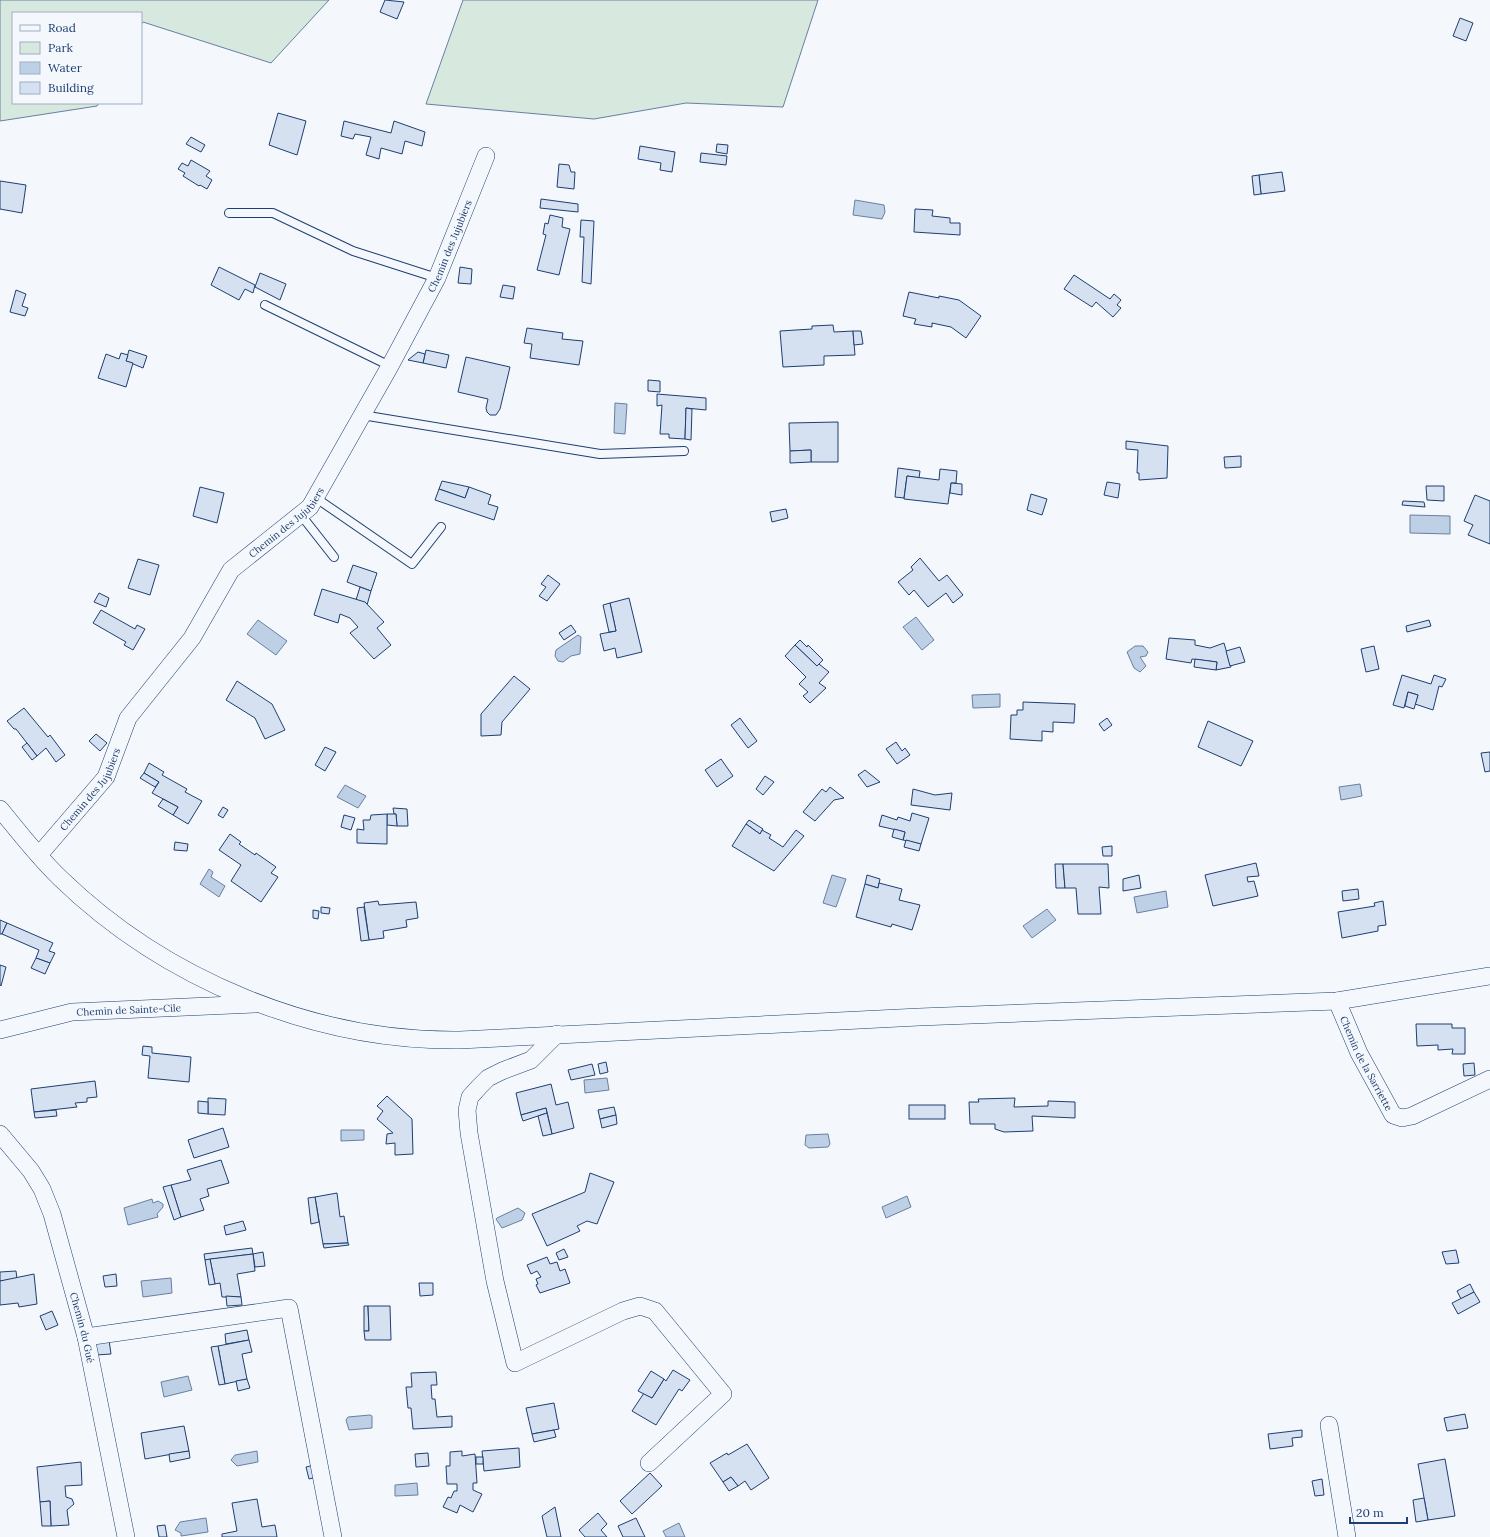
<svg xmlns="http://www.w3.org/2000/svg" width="1490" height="1537" font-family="Lora,serif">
	<rect width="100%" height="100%" fill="#f4f7fb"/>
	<g fill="#d7e8df" stroke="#687fa3">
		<polygon points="0,0 329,0 271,63 143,22 141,25 141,13 13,13 13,103 99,103 97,106 0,121"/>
		<polygon points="463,0 818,0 783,107 686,103 594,119 426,104"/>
	</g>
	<g fill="#bed0e5" stroke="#687fa3">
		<polygon points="855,200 884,205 885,212 882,219 853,215"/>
		<polygon points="615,403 627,404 625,434 614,433"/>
		<polygon points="1410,515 1450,516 1450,534 1410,533"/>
		<polygon points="916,617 934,640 922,650 903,627"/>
		<polygon points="258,620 287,641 276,655 247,634"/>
		<polygon points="578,635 581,637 580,654 571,656 563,662 558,661 555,656 556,650"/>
		<polygon points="1135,646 1143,646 1148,652 1146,656 1140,657 1146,666 1140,672 1134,668 1127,652"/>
		<polygon points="1000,694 1000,707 973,708 972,695"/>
		<polygon points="1360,784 1362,796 1341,800 1339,787"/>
		<polygon points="345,785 366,796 358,808 337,797"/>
		<polygon points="209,869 213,872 211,877 225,886 219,897 200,884"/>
		<polygon points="832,875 846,879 836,907 823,903"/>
		<polygon points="1166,891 1168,907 1137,913 1134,897"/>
		<polygon points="1047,909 1056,920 1032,938 1023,926"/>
		<polygon points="607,1078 609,1090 585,1093 584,1080"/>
		<polygon points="341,1130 364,1130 364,1140 341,1141"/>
		<polygon points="828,1134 830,1144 828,1147 809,1148 805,1145 806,1135"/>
		<polygon points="907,1196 911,1207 886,1218 882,1207"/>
		<polygon points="152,1199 153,1203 158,1201 163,1204 163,1207 157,1214 158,1217 128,1225 124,1208"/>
		<polygon points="518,1208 525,1213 522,1220 502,1228 496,1219 497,1218"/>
		<polygon points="171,1278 172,1293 143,1297 141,1281"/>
		<polygon points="188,1376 192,1390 164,1397 161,1382"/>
		<polygon points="370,1415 372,1416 372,1428 349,1430 346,1420 348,1417"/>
		<polygon points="257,1451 258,1462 237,1466 231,1460 235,1455"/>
		<polygon points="417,1483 418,1495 395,1496 395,1485"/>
		<polygon points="206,1518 208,1532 181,1536 181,1533 175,1530 180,1522"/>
		<polygon points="679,1523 685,1537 666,1537 663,1531"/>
	</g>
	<g fill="#d5e0f0" stroke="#1d3f73">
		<polygon points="385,0 404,2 397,19 380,12"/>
		<polygon points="1460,18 1473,23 1466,41 1453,36"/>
		<polygon points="278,113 306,121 297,155 269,145"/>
		<polygon points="344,121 391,133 394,121 425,132 422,146 405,141 402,154 381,148 379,159 366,155 371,137 355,134 353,139 341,136"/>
		<polygon points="191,137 205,145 201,152 186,144"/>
		<polygon points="717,144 728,145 727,154 716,152"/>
		<polygon points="640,146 675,152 672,172 660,170 661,163 638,159"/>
		<polygon points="701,153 727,156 726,165 700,162"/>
		<polygon points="191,160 210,171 206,176 212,180 207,189 200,185 199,186 183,176 185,173 178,169 182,163 188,166"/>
		<polygon points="559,164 569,165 571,172 575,172 574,189 557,187"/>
		<polygon points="1282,172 1285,191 1261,194 1259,175"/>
		<polygon points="1259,175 1261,194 1254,195 1252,176"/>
		<polygon points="0,181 26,185 22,213 0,209"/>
		<polygon points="541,199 578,204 578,212 540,208"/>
		<polygon points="915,209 933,210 932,216 950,218 950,223 960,223 960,235 914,232"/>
		<polygon points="550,215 563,218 562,227 570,229 559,275 537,270 546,235 543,234 545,223 548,224"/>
		<polygon points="581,220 594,221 591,284 582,282 584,237 580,237"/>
		<polygon points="219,267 255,285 253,293 245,289 239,300 211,285"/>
		<polygon points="460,267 472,269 471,284 458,283"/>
		<polygon points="260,273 286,284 280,300 255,287"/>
		<polygon points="1074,275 1110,299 1114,294 1121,300 1117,305 1121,308 1113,317 1096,302 1092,307 1064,289"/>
		<polygon points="503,285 515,287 513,299 500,297"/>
		<polygon points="16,290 26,294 22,306 28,308 25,316 10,312"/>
		<polygon points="909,292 939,298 939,296 959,300 981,316 966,338 951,327 932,323 932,327 914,324 916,319 903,316"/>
		<polygon points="833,325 834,332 853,331 855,355 824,356 824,365 783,367 780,331 812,329 812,326"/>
		<polygon points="527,328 563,333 562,339 583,341 579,365 530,358 532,344 524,343"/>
		<polygon points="853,331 861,331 863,344 854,345"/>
		<polygon points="129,350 147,356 143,368 126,361"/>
		<polygon points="426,350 449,355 446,368 423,363"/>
		<polygon points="418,352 425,354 423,363 408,360"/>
		<polygon points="121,353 128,355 126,361 133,363 126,387 98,378 106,354 119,359"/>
		<polygon points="466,357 510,367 500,409 496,415 490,415 487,412 486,408 488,399 458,392"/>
		<polygon points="648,380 660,381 660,392 648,391"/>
		<polygon points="657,394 706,398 706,410 686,408 685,439 669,438 669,434 660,434 662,405 657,406"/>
		<polygon points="686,408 692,409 691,440 685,439"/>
		<polygon points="838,422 838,462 811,462 811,450 790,451 789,423"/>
		<polygon points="1126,441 1168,446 1167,478 1139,480 1139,473 1137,473 1138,450 1126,449"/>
		<polygon points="811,450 811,462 790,463 790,451"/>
		<polygon points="1241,456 1241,467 1225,468 1224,457"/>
		<polygon points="898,468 920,471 919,478 907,476 904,498 895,497"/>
		<polygon points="940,469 957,471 956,483 951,483 948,504 904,499 907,476 939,480"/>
		<polygon points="442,481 469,487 465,498 439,489"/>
		<polygon points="1107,482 1120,484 1118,498 1104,495"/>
		<polygon points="951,483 962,484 962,495 950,493"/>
		<polygon points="1426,486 1444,486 1444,501 1427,500"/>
		<polygon points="200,487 224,493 217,523 193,516"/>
		<polygon points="469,487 491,495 488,504 498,507 494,520 435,500 439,489 465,498"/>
		<polygon points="1031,494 1047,499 1042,515 1027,510"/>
		<polygon points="1475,495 1490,501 1490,544 1468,535 1473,525 1464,521"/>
		<polygon points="1403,501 1424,502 1425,507 1402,505"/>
		<polygon points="786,509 788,518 772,522 770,512"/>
		<polygon points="920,558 939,581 947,575 963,595 953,603 946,593 928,607 914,590 909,595 898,582 913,570 911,567"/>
		<polygon points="138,559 159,565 150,595 128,588"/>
		<polygon points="353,565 377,573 371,591 347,582"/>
		<polygon points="548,575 560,584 547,601 539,596 546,587 541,584"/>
		<polygon points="360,587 371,591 367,605 356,600"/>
		<polygon points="322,589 365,602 384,622 377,628 391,645 374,659 350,633 358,627 350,618 340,614 338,623 314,615"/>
		<polygon points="99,593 109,598 106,607 94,602"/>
		<polygon points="629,598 642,652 617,658 615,648 604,651 600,634 616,631 610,603"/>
		<polygon points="610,603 616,631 609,632 603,605"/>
		<polygon points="101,610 135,629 137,625 145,629 133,650 124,645 126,642 93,623"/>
		<polygon points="1429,620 1431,626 1407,632 1406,626"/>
		<polygon points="571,625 576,632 564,640 559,633"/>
		<polygon points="1169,638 1195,640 1195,645 1210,648 1224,643 1231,667 1216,670 1217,662 1192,659 1191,663 1166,659"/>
		<polygon points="800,640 807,647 808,645 823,660 817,666 795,645"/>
		<polygon points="795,645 817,666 819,664 829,672 819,683 826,688 810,703 803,696 808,692 799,684 806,677 785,656"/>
		<polygon points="1374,646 1379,669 1366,672 1361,649"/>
		<polygon points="1240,647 1245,662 1230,666 1226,651"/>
		<polygon points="1195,659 1217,662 1216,670 1194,667"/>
		<polygon points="1402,675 1431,684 1434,675 1446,679 1442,687 1439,686 1433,710 1415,704 1418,695 1408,692 1404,708 1393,705"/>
		<polygon points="514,676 530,689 502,722 501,735 481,736 481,714"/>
		<polygon points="237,681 272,704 285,730 265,739 255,718 226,700"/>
		<polygon points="1408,692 1418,695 1414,709 1405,706"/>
		<polygon points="1023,702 1075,704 1074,723 1053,722 1053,732 1042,731 1042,741 1010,739 1011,715 1017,715 1017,710 1023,710"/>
		<polygon points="24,708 48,737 50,735 65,755 56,762 46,748 37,756 16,729 14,729 7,721"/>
		<polygon points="740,718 757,741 748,748 731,725"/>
		<polygon points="1107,718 1112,725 1104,731 1099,724"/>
		<polygon points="1208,721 1253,741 1241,766 1198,747"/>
		<polygon points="96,734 107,743 100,751 89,741"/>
		<polygon points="896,742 902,751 905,748 910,755 897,764 886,749"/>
		<polygon points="27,743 37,756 32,760 22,747"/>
		<polygon points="325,747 336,752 325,771 315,765"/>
		<polygon points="1490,752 1490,771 1485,772 1481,753"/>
		<polygon points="721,759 733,776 717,787 705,770"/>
		<polygon points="149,763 164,772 162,775 187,789 185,792 202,801 188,824 173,815 178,807 152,793 159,782 144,773"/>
		<polygon points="865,770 880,782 867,787 858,775"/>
		<polygon points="144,773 159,782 155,787 140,778"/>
		<polygon points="765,776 774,782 763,795 756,789"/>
		<polygon points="830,787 844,798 834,800 815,821 803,812 822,789 826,792"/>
		<polygon points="913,789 935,795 952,793 950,810 911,805"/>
		<polygon points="163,799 178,807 173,815 158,806"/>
		<polygon points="223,807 228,810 223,818 218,815"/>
		<polygon points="393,808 407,809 408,826 397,826 396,814 394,814"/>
		<polygon points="912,813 929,818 921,844 903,840 905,832 879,826 882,815 897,820 898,817 910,821"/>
		<polygon points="387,814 396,814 397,826 387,825"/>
		<polygon points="387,814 387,844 357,843 357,829 364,830 363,820 370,820 371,815"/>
		<polygon points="344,815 355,818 351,830 341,827"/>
		<polygon points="749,820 763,829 760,834 746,824"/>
		<polygon points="746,824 760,834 762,830 771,835 769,838 783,847 796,830 804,836 774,871 732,846"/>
		<polygon points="894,829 905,832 903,840 892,837"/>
		<polygon points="230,834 241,842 239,844 255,855 256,853 276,867 271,873 278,877 261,902 231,881 241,865 219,850"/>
		<polygon points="906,840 921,844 919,851 904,847"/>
		<polygon points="175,842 188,844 187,851 174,850"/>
		<polygon points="1112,846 1112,856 1103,856 1102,847"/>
		<polygon points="1256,863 1259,876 1247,877 1248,882 1254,881 1258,896 1213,906 1205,875"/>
		<polygon points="1055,864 1063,864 1065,888 1056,888"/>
		<polygon points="1063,864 1108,864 1109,888 1099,887 1101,914 1078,914 1076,888 1065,888"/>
		<polygon points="867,875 880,879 878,888 865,884"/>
		<polygon points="1139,875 1141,888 1123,891 1123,879"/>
		<polygon points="879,883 902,889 899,900 920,905 912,930 892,924 891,927 856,917 865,884 878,888"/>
		<polygon points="1358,889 1359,899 1343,901 1342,891"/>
		<polygon points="378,901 379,905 416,902 418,918 406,920 407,927 383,931 384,938 369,940 364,903"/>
		<polygon points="1383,901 1386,925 1378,926 1378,931 1342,938 1338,912 1375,906 1374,903"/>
		<polygon points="321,907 330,908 329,914 321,913"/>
		<polygon points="364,907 369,940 361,941 357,908"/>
		<polygon points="313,910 319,911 318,919 313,918"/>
		<polygon points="0,920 7,923 2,934 0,934"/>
		<polygon points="7,923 53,943 49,951 55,953 50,963 36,958 39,950 2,934"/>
		<polygon points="36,958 50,963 45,974 31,968"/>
		<polygon points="0,965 6,967 1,986 0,985"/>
		<polygon points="1416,1024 1452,1024 1452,1028 1465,1028 1465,1054 1452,1054 1453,1049 1438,1050 1438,1045 1417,1046"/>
		<polygon points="143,1046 152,1047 152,1053 191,1057 189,1082 148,1078 150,1056 142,1055"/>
		<polygon points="606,1062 608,1072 600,1074 598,1064"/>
		<polygon points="1474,1063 1475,1075 1464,1076 1463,1064"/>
		<polygon points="592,1064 595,1075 571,1080 568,1070"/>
		<polygon points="95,1081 97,1097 87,1098 87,1102 75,1103 77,1107 34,1112 31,1089"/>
		<polygon points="551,1084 556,1105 568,1102 574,1128 552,1134 546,1108 521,1115 516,1093"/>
		<polygon points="387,1096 412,1119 413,1154 395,1155 395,1143 386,1144 387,1134 393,1133 377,1119 383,1111 377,1106"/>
		<polygon points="208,1098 226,1099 225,1115 208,1114"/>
		<polygon points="1015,1098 1014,1107 1048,1106 1048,1101 1075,1102 1075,1118 1032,1116 1033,1131 1004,1132 995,1129 995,1124 970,1124 969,1102 979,1102 978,1099"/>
		<polygon points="198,1101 208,1102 208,1114 198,1113"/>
		<rect x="909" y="1105" width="36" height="14"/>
		<polygon points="614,1107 616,1115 600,1119 598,1110"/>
		<polygon points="546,1108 547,1113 523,1121 521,1115"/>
		<polygon points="56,1110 57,1116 35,1118 34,1112"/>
		<polygon points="547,1113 552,1134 543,1136 538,1116"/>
		<polygon points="616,1115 617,1124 602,1128 600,1119"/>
		<polygon points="223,1128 229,1147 194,1158 188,1140"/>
		<polygon points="221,1160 229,1183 207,1189 209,1196 200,1199 204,1210 181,1217 171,1185 191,1180 187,1170"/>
		<polygon points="590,1173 614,1182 597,1224 587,1221 577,1226 580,1231 547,1246 532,1214 585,1192"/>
		<polygon points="171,1185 181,1217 174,1220 163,1187"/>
		<polygon points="337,1193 340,1217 344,1216 348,1243 323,1244 315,1197"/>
		<polygon points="315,1197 319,1222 311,1224 308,1198"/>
		<polygon points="243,1221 246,1230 226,1235 224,1226"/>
		<polygon points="348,1243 349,1245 324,1248 323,1244"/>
		<polygon points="252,1248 253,1254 205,1260 204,1254"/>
		<polygon points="564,1249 568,1257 559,1260 556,1253"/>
		<polygon points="1456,1250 1459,1263 1446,1264 1442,1252"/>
		<polygon points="263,1252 265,1266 255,1267 253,1254"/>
		<polygon points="253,1254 255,1271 237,1274 241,1297 222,1297 220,1283 215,1284 210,1259"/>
		<polygon points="547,1257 550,1264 557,1262 560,1271 565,1269 570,1283 540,1293 536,1285 538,1284 536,1279 541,1277 537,1271 531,1274 527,1265"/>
		<polygon points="210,1259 215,1284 209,1285 205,1260"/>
		<polygon points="16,1271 17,1279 0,1281 0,1272"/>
		<polygon points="34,1274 37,1304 19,1307 18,1303 0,1305 0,1281"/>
		<polygon points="116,1274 117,1286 105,1287 103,1276"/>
		<polygon points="419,1283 433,1283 433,1295 420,1296"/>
		<polygon points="1470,1284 1474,1292 1461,1299 1457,1291"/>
		<polygon points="1474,1292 1480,1302 1458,1314 1452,1303"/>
		<polygon points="226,1296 241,1297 242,1305 227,1306"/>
		<polygon points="364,1306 368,1306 369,1331 364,1331"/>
		<polygon points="368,1306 390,1306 391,1340 365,1340 364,1331 369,1331"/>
		<polygon points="52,1311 58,1325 46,1330 40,1316"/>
		<polygon points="247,1330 249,1340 226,1344 225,1334"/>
		<polygon points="109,1340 111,1354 96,1355 94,1342"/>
		<polygon points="249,1340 252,1352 242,1354 247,1379 225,1384 218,1346"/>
		<polygon points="218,1346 225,1384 219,1385 211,1347"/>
		<polygon points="673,1370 690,1380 682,1391 679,1389 656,1425 632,1411 644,1393 652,1398 664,1379 666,1381"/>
		<polygon points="651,1371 664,1379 652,1398 638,1391"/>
		<polygon points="436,1372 437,1385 431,1385 432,1399 435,1399 437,1417 452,1416 452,1427 413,1429 411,1408 408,1408 406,1387 412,1387 411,1373"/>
		<polygon points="247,1379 250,1388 238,1391 236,1381"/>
		<polygon points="554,1403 559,1429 532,1434 526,1408"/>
		<polygon points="1465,1414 1468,1428 1447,1431 1444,1418"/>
		<polygon points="184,1426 189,1451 145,1459 141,1433"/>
		<polygon points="554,1430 556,1437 534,1442 532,1434"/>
		<polygon points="1302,1430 1302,1437 1292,1438 1293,1446 1270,1449 1268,1434"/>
		<polygon points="747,1444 769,1478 751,1490 745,1481 738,1486 731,1477 723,1482 710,1463 727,1453 728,1455"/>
		<polygon points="519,1448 520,1467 484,1471 482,1451"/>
		<polygon points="189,1451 190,1458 170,1462 169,1454"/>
		<polygon points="462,1451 462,1456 475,1454 477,1483 473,1483 473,1490 482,1494 473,1512 460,1505 457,1513 443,1507 448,1497 451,1498 454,1491 457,1491 457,1484 447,1484 446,1466 450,1466 450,1452"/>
		<polygon points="428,1453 429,1466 416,1467 415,1454"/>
		<rect x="476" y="1457" width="7" height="7"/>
		<polygon points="1445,1459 1455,1516 1428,1520 1418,1464"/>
		<polygon points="81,1462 82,1485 65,1486 66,1497 72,1499 74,1504 67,1510 69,1525 51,1526 50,1501 40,1502 37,1467"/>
		<polygon points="314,1465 317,1477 309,1479 306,1467"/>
		<polygon points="650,1473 662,1486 632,1514 620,1501"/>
		<polygon points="731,1477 738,1486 729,1491 723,1482"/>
		<polygon points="1322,1479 1324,1495 1315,1496 1312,1481"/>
		<polygon points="1424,1498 1428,1520 1416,1522 1413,1500"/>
		<polygon points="257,1499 262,1527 275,1525 277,1537 222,1537 222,1534 237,1531 232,1503"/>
		<polygon points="50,1501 51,1526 42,1526 40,1502"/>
		<polygon points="555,1507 561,1537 547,1537 542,1516"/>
		<polygon points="598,1513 607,1524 601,1530 607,1537 585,1537 579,1530"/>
		<polygon points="636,1518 645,1537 623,1537 618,1526"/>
		<polygon points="165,1525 167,1537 159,1537 157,1526"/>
	</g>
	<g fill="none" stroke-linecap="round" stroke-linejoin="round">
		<defs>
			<g id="service">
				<polyline points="229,213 273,213 353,251 437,278"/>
				<polyline points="265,305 390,366"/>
				<polyline points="362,415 600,454 684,451"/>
				<polyline points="316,498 412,564 441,527"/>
				<polyline points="301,515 334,557"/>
			</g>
			<g id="minor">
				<path d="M0,809C19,832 38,857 60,878C164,979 314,1042 460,1040L919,1017L1337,1001L1490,976"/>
				<path id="s1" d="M39,855L106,777L128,718L192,638L231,570L310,507L390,366L437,278L486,156"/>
				<path id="s2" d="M1337,1001L1359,1053L1393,1115L1402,1118L1412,1116L1490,1079"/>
				<path id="s3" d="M0,1030L72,1012L255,1004"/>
				<polyline points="557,1034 531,1060 502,1071 488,1078 479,1087 470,1097 467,1110 469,1133 495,1281 515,1363 623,1311 640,1306 655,1311 723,1394 649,1463"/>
				<path id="s4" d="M0,1134L31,1171L42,1189L52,1214L86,1337L126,1537"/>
				<polyline points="86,1337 289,1308 333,1537"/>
				<polyline points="1329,1425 1347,1537"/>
			</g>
		</defs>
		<use href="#service" stroke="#1d3f73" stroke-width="10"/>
		<use href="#minor" stroke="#1d3f73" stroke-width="18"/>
		<use href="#service" stroke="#f4f7fb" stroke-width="8"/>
		<use href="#minor" stroke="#f4f7fb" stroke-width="17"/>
	</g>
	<g text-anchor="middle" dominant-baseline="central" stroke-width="3" stroke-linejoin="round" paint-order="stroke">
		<g font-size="10" fill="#1d3f73" stroke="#f4f7fb">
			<text stroke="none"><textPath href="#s1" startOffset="744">Chemin des Jujubiers</textPath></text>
			<text stroke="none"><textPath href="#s1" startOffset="420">Chemin des Jujubiers</textPath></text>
			<text stroke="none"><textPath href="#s1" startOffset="84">Chemin des Jujubiers</textPath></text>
			<text stroke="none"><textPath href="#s3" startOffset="131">Chemin de Sainte-Cile</textPath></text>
			<text stroke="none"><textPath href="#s2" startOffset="69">Chemin de la Sarriette</textPath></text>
			<text stroke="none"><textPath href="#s4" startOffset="214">Chemin du Gué</textPath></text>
		</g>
	</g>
	<rect x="12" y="12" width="130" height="92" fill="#f4f7fb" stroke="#9eadc5"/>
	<rect x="20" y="25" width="20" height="6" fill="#f4f7fb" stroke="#9eadc5"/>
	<text x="48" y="32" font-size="12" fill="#1d3f73">Road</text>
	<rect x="20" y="42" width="20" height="12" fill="#d7e8df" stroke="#9eadc5"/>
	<text x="48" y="52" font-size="12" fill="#1d3f73">Park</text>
	<rect x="20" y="62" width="20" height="12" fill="#bed0e5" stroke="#9eadc5"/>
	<text x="48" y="72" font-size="12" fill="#1d3f73">Water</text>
	<rect x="20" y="82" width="20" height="12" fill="#d5e0f0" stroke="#9eadc5"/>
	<text x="48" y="92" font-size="12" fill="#1d3f73">Building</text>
	<path d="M1350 1517v6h57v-6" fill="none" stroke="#1d3f73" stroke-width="2"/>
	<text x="1356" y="1517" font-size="12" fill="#1d3f73" stroke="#f4f7fb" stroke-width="3" paint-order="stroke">20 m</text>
</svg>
